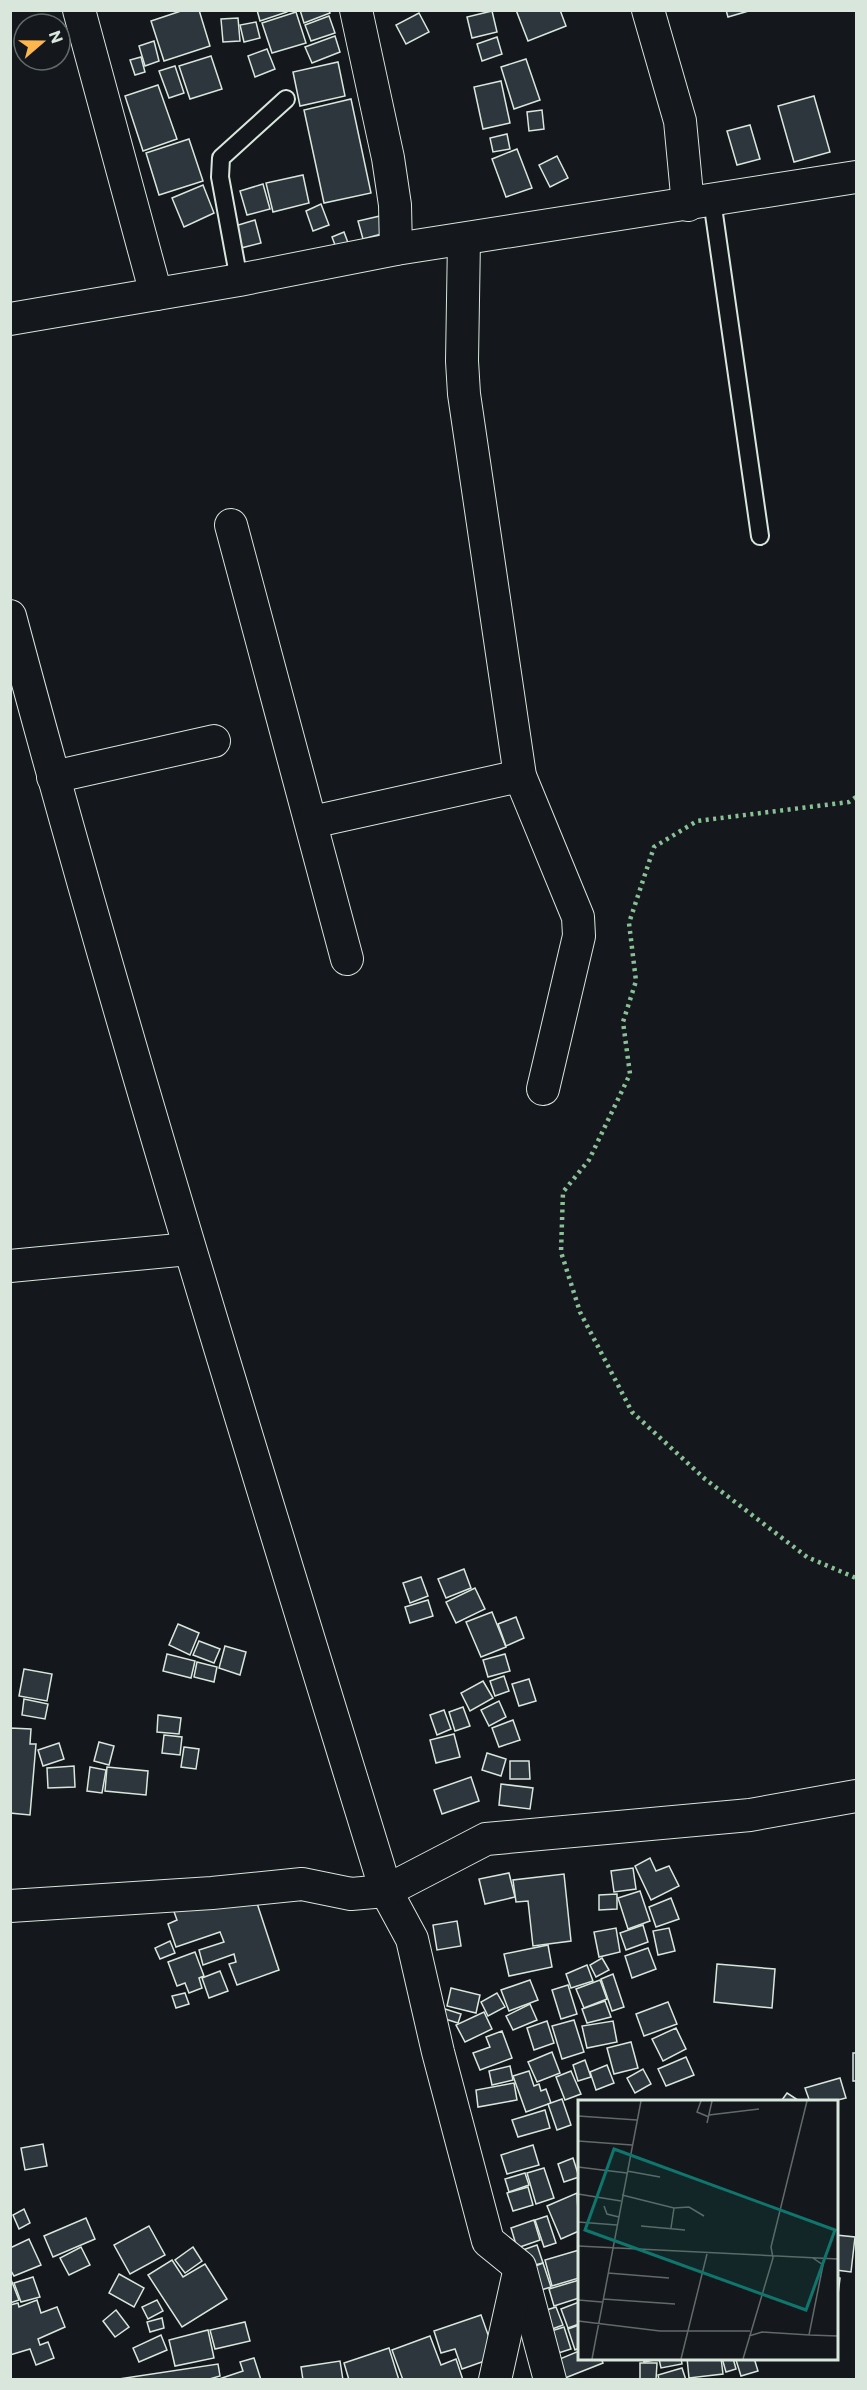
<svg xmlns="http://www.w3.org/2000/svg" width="867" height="2390" font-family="Commissioner,sans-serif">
	<rect width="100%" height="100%" fill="#14181c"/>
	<g fill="#2c363c" stroke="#d8e6dc" stroke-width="1.5">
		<polygon points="184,10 199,10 210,46 164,61 151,21"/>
		<polygon points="257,10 287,10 287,12 260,21"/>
		<polygon points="300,10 329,10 330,13 304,23"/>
		<polygon points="516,10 560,10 566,26 528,41"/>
		<polygon points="726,10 752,10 728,17"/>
		<polygon points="492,11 497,32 472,38 467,17"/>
		<polygon points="296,12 306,43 272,53 262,23"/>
		<polygon points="419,13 429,32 406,44 396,25"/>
		<polygon points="329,16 335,33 311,41 305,25"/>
		<polygon points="238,18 240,41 223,42 221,19"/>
		<polygon points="256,22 260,38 244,42 240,25"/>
		<polygon points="335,36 340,52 312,63 305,47"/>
		<polygon points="497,37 502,54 482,61 477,44"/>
		<polygon points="154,41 159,61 145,66 139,46"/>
		<polygon points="267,49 275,69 255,77 248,56"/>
		<polygon points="211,56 222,89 190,99 179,66"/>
		<polygon points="141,57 145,72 135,75 130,60"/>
		<polygon points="526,59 540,100 514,109 501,67"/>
		<polygon points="338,62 345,96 300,106 293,72"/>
		<polygon points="175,66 184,93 169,98 159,71"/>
		<polygon points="501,81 510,123 483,129 474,87"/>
		<polygon points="158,85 177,139 143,151 125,96"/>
		<polygon points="814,96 830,152 794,162 778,106"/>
		<polygon points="351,99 371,193 324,203 304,110"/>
		<polygon points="542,110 544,129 529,131 527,112"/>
		<polygon points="750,125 760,159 737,165 727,131"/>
		<polygon points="507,134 510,149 493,152 490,138"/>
		<polygon points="189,139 203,181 159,195 146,153"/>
		<polygon points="517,149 532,188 506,197 492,159"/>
		<polygon points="557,156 568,178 550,187 539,165"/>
		<polygon points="303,175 309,203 273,212 266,183"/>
		<polygon points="263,184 270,209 247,215 240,191"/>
		<polygon points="203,185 214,213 184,227 172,198"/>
		<polygon points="321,204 329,225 313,231 306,211"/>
		<polygon points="380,216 385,233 363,239 358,221"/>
		<polygon points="255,220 261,243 241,248 235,226"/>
		<polygon points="344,232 350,248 338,253 332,237"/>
		<polygon points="464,1569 471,1588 446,1598 438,1579"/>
		<polygon points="421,1577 428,1596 410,1603 403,1583"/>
		<polygon points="475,1588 485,1609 456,1623 446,1602"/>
		<polygon points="428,1600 433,1616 410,1623 405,1607"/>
		<polygon points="492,1612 506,1647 481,1657 466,1622"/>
		<polygon points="516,1617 524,1638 506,1646 498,1624"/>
		<polygon points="178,1624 199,1633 190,1655 169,1645"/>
		<polygon points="199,1641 220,1649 214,1663 193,1655"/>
		<polygon points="225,1646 246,1652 240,1675 219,1668"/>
		<polygon points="167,1654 195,1661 191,1678 163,1671"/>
		<polygon points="505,1654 510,1671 488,1677 483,1660"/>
		<polygon points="197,1662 217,1667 214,1682 194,1677"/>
		<polygon points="24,1669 52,1674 47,1701 19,1696"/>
		<polygon points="504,1676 509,1691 495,1696 490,1681"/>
		<polygon points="529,1679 536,1701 519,1706 512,1684"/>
		<polygon points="483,1681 493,1698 470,1711 461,1693"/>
		<polygon points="24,1699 48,1704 45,1719 22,1715"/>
		<polygon points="499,1701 506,1717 489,1726 481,1710"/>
		<polygon points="463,1707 470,1726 455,1731 449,1712"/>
		<polygon points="444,1710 451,1729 437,1735 430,1715"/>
		<polygon points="158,1715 181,1718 179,1734 157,1732"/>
		<polygon points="513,1720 520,1740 499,1747 492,1728"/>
		<polygon points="10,1728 31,1729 30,1744 36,1744 30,1815 10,1813"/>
		<polygon points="454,1734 460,1757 436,1763 430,1740"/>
		<polygon points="164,1735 182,1737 180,1755 162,1753"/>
		<polygon points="99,1742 114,1746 109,1765 94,1761"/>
		<polygon points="59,1743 64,1759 43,1766 38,1750"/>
		<polygon points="184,1747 199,1749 196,1769 181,1767"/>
		<polygon points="487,1753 506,1759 501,1776 482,1770"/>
		<polygon points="510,1761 529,1761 530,1779 510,1779"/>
		<polygon points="74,1766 75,1787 48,1788 47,1768"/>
		<polygon points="90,1767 106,1770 102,1793 87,1791"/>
		<polygon points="107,1767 148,1771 146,1795 105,1791"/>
		<polygon points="471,1777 479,1801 442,1814 434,1790"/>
		<polygon points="501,1784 533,1788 530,1809 499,1805"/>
		<polygon points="650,1858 656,1871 669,1866 679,1886 651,1900 635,1866"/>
		<polygon points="633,1868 636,1889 614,1892 611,1871"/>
		<polygon points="509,1873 515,1897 485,1904 479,1879"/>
		<polygon points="564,1874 571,1941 533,1946 528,1901 516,1902 513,1880"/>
		<polygon points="640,1891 650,1921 628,1929 618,1898"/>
		<polygon points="254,1894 279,1970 237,1985 229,1964 236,1962 234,1954 203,1965 199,1950 224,1942 220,1932 176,1947 168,1924 177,1920 172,1906"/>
		<polygon points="617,1894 617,1909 599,1910 599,1895"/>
		<polygon points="671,1898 679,1919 656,1927 649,1907"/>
		<polygon points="457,1921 461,1946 437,1950 433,1925"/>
		<polygon points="643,1925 648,1942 626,1950 620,1933"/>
		<polygon points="616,1928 620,1952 599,1957 594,1932"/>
		<polygon points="669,1928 675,1951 658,1955 653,1931"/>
		<polygon points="170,1941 175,1953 160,1959 155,1948"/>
		<polygon points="548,1945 552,1967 509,1976 504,1954"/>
		<polygon points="648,1948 656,1969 632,1978 625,1956"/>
		<polygon points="195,1952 204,1976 199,1978 202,1988 189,1993 185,1983 177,1986 168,1962"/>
		<polygon points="602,1958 609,1970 596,1977 590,1965"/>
		<polygon points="717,1964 775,1969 772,2008 714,2002"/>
		<polygon points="587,1965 593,1981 571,1988 566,1974"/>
		<polygon points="220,1971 228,1991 209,1998 202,1978"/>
		<polygon points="613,1974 624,2007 612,2011 601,1979"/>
		<polygon points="530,1980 538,2000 509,2011 501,1990"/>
		<polygon points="600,1980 607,1999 584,2008 576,1989"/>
		<polygon points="568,1985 577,2014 561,2019 552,1990"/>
		<polygon points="451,1988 480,1995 476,2013 447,2006"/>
		<polygon points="185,1993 189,2004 176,2008 172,1996"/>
		<polygon points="497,1993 505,2007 488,2016 481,2002"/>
		<polygon points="605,2001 611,2017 587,2023 582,2009"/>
		<polygon points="668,2002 677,2024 644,2036 636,2014"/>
		<polygon points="530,2004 537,2020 513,2030 506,2016"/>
		<polygon points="445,2009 461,2014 458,2023 442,2018"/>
		<polygon points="484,2012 492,2029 465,2042 456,2025"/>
		<polygon points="574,2020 584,2052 562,2059 552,2026"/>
		<polygon points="547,2021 554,2043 534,2050 527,2028"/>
		<polygon points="613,2021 617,2042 587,2048 582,2026"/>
		<polygon points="676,2028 686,2049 663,2061 652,2039"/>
		<polygon points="502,2031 512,2058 480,2070 473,2053 490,2047 486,2037"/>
		<polygon points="631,2042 638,2068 614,2074 607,2048"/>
		<polygon points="552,2052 560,2073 537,2082 528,2062"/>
		<rect x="853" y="2053" width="3" height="28"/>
		<polygon points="686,2057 694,2075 666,2086 658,2069"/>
		<polygon points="585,2060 591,2077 578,2081 573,2065"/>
		<polygon points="607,2065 614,2083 596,2090 590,2072"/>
		<polygon points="510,2066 513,2080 492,2085 489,2071"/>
		<polygon points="643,2069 651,2084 635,2093 627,2078"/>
		<polygon points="529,2071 534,2086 539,2084 541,2091 546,2089 551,2103 526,2112 513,2076"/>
		<polygon points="571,2071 581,2094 565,2100 556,2077"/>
		<polygon points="840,2078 846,2098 830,2102 810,2102 805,2088"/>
		<polygon points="514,2083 517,2100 478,2107 476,2090"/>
		<polygon points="787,2093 801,2102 784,2102 782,2100"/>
		<polygon points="562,2099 571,2125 557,2130 548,2104"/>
		<polygon points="545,2110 550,2128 518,2137 512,2120"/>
		<polygon points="43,2144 47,2166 25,2170 21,2148"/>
		<polygon points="533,2145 539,2165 507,2174 501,2155"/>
		<polygon points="573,2158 579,2177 564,2182 558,2164"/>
		<polygon points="544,2168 554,2198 536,2204 527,2173"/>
		<polygon points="525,2173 529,2185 509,2192 505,2179"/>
		<polygon points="528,2187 533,2205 513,2211 507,2193"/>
		<polygon points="577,2193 579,2231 561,2239 547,2206"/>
		<polygon points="24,2209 30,2223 19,2229 13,2215"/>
		<polygon points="547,2216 556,2243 544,2247 535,2220"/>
		<polygon points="86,2218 95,2239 53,2257 44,2236"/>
		<polygon points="534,2220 540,2240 517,2248 511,2228"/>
		<polygon points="149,2226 165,2255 130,2274 114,2245"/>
		<polygon points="836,2235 855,2237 851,2272 836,2270"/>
		<polygon points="29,2239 41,2265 14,2276 10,2269 10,2248"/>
		<polygon points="537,2245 543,2263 522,2268 517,2252"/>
		<polygon points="81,2247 90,2265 69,2275 60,2258"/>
		<polygon points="193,2247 202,2261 185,2273 175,2260"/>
		<polygon points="579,2250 579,2278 552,2286 545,2260"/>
		<polygon points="172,2260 183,2277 205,2264 227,2299 182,2327 148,2275"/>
		<polygon points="543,2263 551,2287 531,2293 523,2271"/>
		<polygon points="119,2274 144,2288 134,2307 109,2293"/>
		<polygon points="10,2277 19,2300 10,2303"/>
		<polygon points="33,2277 40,2297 21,2302 14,2283"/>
		<polygon points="836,2277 840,2278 837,2303 836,2303"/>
		<polygon points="579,2280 579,2298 554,2306 549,2289"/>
		<polygon points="37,2300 41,2313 57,2307 65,2327 38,2339 40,2345 48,2342 54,2358 36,2365 30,2349 10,2355 10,2305 18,2303 19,2307"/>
		<polygon points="157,2300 163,2311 148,2319 142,2307"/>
		<polygon points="579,2302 579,2324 568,2328 561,2309"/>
		<polygon points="556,2307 563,2325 544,2332 537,2313"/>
		<polygon points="116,2310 129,2327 115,2337 103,2321"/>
		<polygon points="481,2315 496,2357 462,2369 455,2349 441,2353 434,2331"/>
		<polygon points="162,2318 164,2328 150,2332 147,2322"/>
		<polygon points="245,2322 250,2341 215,2349 210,2330"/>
		<polygon points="579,2325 579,2348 575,2350 568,2329"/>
		<polygon points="564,2327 571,2349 552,2355 545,2333"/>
		<polygon points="208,2330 214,2358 175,2366 169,2340"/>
		<polygon points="161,2335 167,2350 139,2362 133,2348"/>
		<polygon points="430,2336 441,2365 456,2359 463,2380 403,2380 392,2350"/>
		<polygon points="389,2348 399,2380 349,2380 344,2363"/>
		<polygon points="579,2351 579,2358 601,2358 603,2363 560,2380 550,2363"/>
		<polygon points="254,2358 261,2380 216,2380 243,2371 240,2362"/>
		<polygon points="643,2358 681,2358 682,2364 661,2368 659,2359 644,2362"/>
		<polygon points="687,2358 721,2358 723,2374 689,2378"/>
		<polygon points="722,2358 733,2358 736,2369 726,2372"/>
		<polygon points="741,2358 754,2358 758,2371 741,2376 736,2360"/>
		<polygon points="340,2361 343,2380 303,2380 301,2367"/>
		<polygon points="640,2363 657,2363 656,2380 640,2380"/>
		<polygon points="218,2364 220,2376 206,2380 112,2380"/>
		<polygon points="682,2368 686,2380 659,2380 658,2375"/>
	</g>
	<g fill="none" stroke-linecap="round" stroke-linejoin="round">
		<defs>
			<g id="lane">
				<polyline points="712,200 760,536"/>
				<polyline points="239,280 220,177 221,158 286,99"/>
			</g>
			<g id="street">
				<polyline points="79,10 156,294"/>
				<polyline points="356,10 388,158 395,205 396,249"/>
				<polyline points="648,10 680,121 688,205"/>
				<polyline points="464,239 462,361 464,394 520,776 578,917 579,936 543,1089"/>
				<polyline points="10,319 239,280 396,249 856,177"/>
				<polyline points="231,525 347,959"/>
				<path d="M10,616C124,1044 256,1467 386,1891L412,1939L438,2052L488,2241L520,2267L550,2380"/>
				<polyline points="53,777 214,741"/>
				<polyline points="312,822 520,776"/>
				<polyline points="10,1266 189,1249"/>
				<polyline points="10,1906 212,1893 302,1884 351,1894 386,1891 486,1839 750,1815 856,1796"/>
				<polyline points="495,2380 519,2272"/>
			</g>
		</defs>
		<use href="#lane" stroke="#d8e6dc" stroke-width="20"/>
		<use href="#street" stroke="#d8e6dc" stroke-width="34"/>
		<use href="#lane" stroke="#14181c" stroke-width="16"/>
		<use href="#street" stroke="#14181c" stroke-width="32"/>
		<polyline stroke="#8ac095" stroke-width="4.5" stroke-dasharray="3 4.5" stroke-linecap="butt" points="856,797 849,802 697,821 654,847 629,923 636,981 623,1022 630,1074 589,1160 563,1192 561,1252 580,1312 632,1412 705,1479 807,1557 856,1578"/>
	</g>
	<g transform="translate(578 2100)">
		<rect width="260" height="260" fill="#14181c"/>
		<path fill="none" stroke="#626a69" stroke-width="1.5" d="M123,1L119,12L131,17M131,15L181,9M0,16L59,20M129,23L134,1M0,41L54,45M0,67L49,73M49,71L82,77M0,94L43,101M44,95L96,108L111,107L126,116M26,106L29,114L41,117M0,122L39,125M63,126L107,130M93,128L96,108M0,146L260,159M30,173L91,178M25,199L97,204M0,200L24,202M0,221L82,231H172M231,235L260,236M171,236L184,232L231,235L245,165L235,158M14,259L63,1M103,259L129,154M165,259L195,158L193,147L229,1"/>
		<path fill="#0f766e" fill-opacity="0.15" stroke="#0f766e" stroke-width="3" d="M36,49L257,130L228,210L7,130Z"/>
		<rect width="260" height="260" fill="none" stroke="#d8e6dc" stroke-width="3"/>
	</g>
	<rect width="867" height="2390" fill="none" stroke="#d8e6dc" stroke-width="24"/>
	<g transform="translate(42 42) rotate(70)"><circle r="28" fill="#14181c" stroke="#626a69" stroke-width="1.5"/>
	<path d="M0-4.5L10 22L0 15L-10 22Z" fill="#ffb74d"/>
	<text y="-9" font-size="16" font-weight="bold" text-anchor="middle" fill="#d8e6dc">N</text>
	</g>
</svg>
